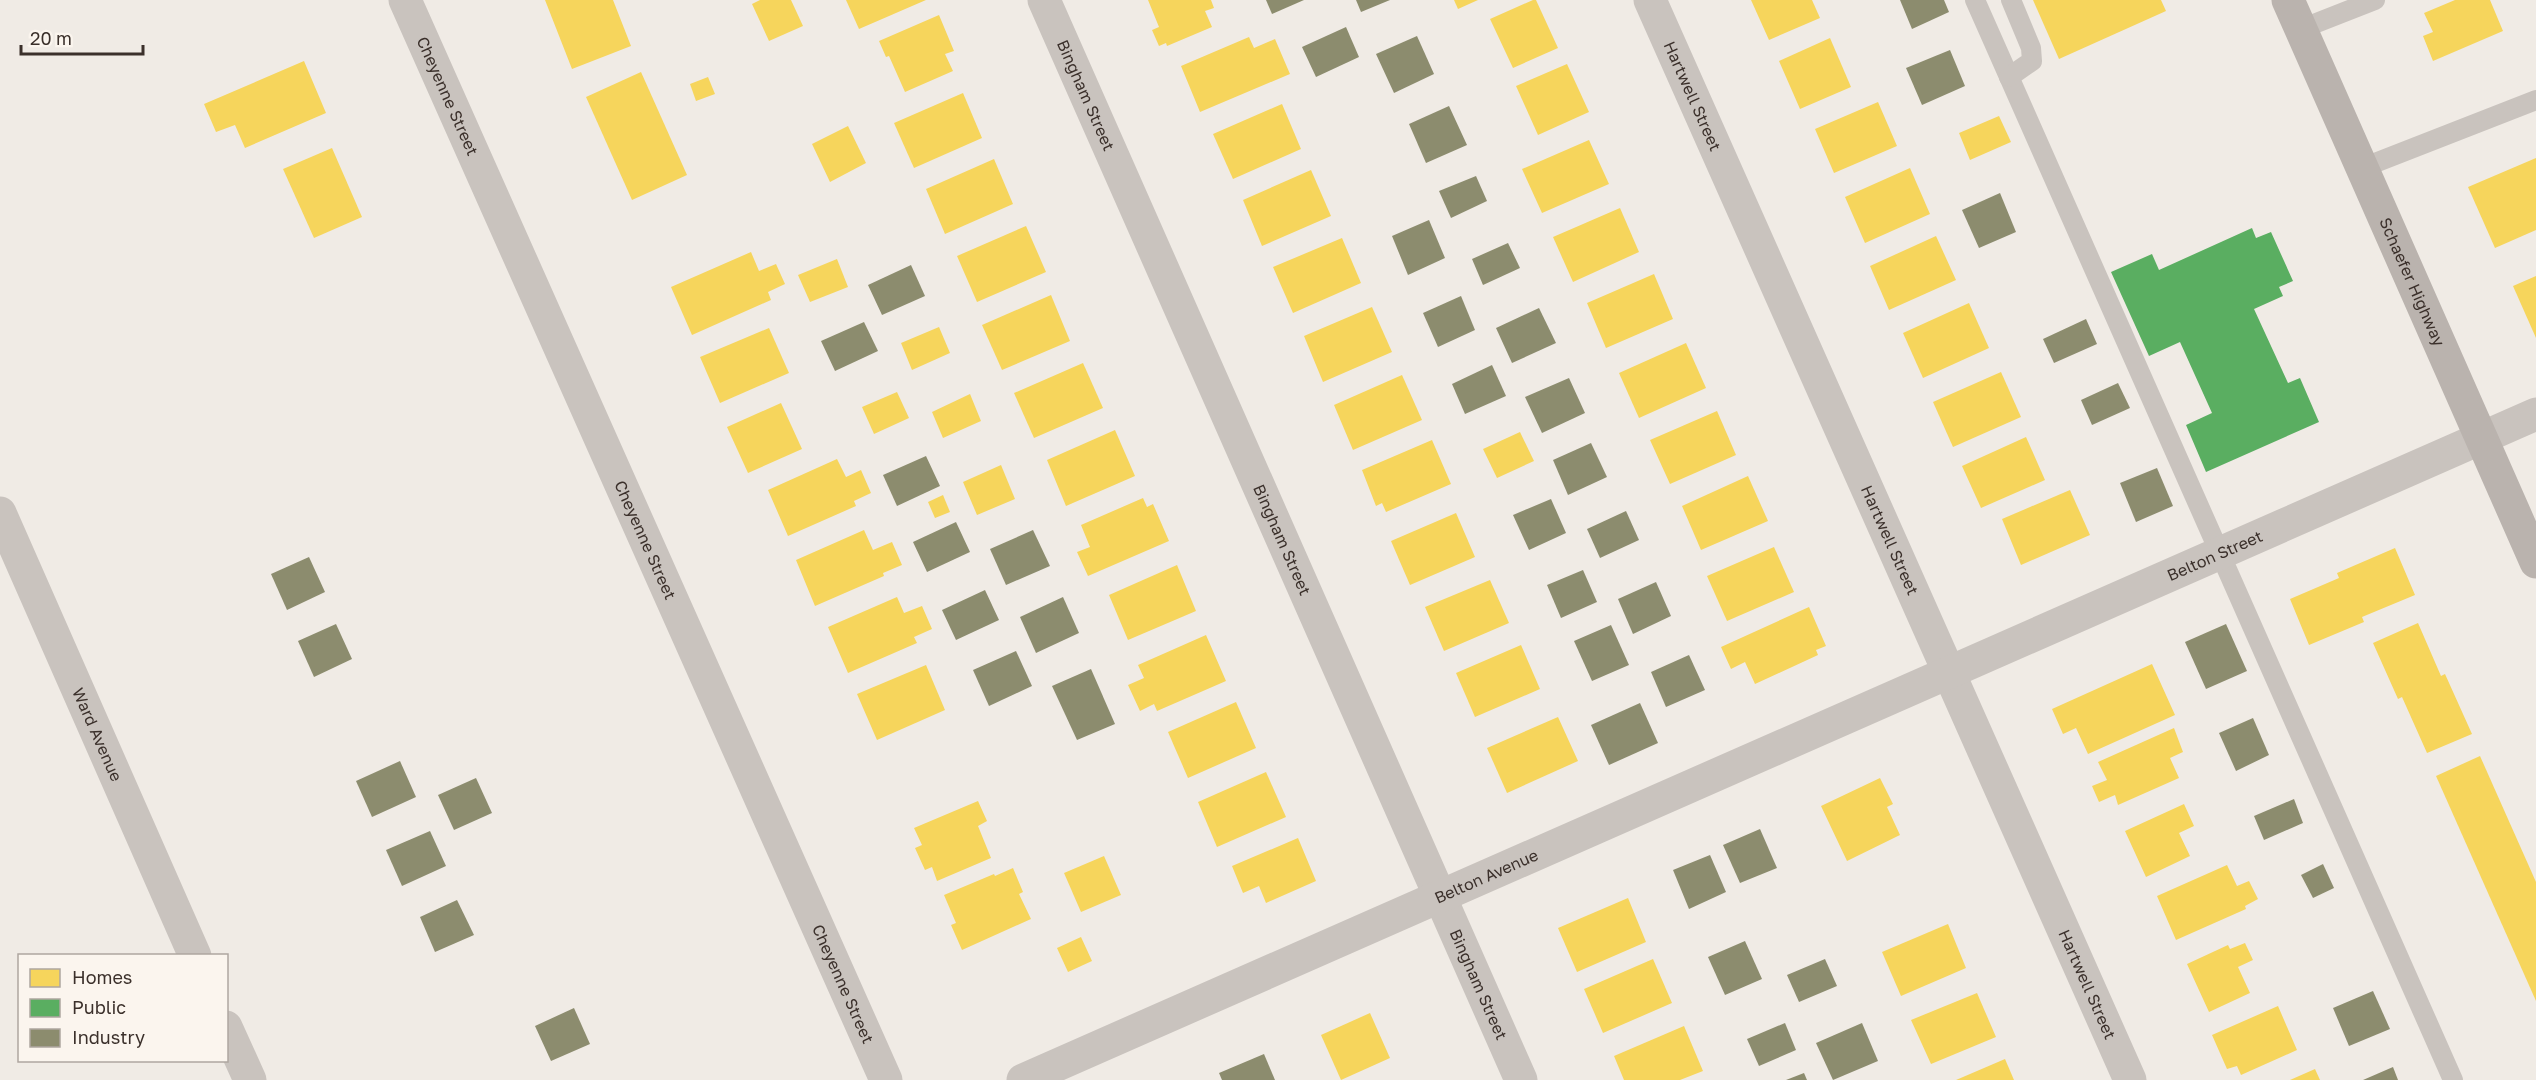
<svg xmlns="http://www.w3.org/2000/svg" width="2536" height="1080" font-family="'Golos Text',sans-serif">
	<rect width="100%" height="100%" fill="#f0ebe5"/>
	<g fill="#f6d55c">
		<polygon points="545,0 613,0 631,46 572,69"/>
		<polygon points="760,0 791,0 803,26 769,41 752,4"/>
		<polygon points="846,0 926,0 859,29"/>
		<polygon points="1148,0 1211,0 1214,8 1205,11 1212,27 1167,46 1166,43 1159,46 1152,30 1159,27"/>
		<polygon points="1454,0 1478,0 1458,9"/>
		<polygon points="1533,0 1536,0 1558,48 1513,68 1490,19"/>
		<polygon points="1751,0 1812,0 1820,18 1769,40"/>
		<polygon points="2033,0 2161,0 2166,11 2059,59"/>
		<polygon points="2455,0 2490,0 2503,31 2433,61 2423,36 2433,32 2424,13"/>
		<polygon points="939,15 954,51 945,54 953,71 905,92 889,56 886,57 879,41"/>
		<polygon points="1249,37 1254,48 1275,39 1290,74 1200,112 1181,66"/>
		<polygon points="1830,38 1851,87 1800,109 1779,61"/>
		<polygon points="304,61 326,113 245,148 235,125 216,132 204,104"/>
		<polygon points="1567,64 1589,112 1538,135 1516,86"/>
		<polygon points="641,72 687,175 632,200 586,97"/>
		<polygon points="708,77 715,94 696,101 690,84"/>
		<polygon points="963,93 982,138 914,168 894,123"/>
		<polygon points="1878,102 1897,146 1834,173 1815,129"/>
		<polygon points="1282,104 1301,149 1233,179 1213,134"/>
		<polygon points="1999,116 2011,142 1970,160 1959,133"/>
		<polygon points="848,126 866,163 830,182 812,144"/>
		<polygon points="1589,140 1609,184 1542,213 1522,169"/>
		<polygon points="332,148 362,217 314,238 283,169"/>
		<polygon points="2536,158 2536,230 2495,248 2468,187"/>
		<polygon points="994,159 1013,204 945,234 926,189"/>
		<polygon points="1910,168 1930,214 1865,243 1845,197"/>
		<polygon points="1311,170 1331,216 1262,246 1243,200"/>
		<polygon points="1620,208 1639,252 1573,282 1553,237"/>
		<polygon points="1026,226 1046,272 977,302 957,256"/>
		<polygon points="1936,236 1956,280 1889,310 1870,266"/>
		<polygon points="1342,238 1361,283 1293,313 1273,267"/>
		<polygon points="751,252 759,271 776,264 785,284 768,292 771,300 692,335 671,287"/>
		<polygon points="837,259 848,287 810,302 798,275"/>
		<polygon points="1654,274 1673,319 1606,348 1587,303"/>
		<polygon points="2536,276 2536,338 2513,286"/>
		<polygon points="1051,295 1070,341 1002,370 982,325"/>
		<polygon points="1969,303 1989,348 1923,378 1903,333"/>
		<polygon points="1372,307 1392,352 1323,382 1304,336"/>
		<polygon points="939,327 950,353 912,370 901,343"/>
		<polygon points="769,328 789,373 720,403 700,357"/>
		<polygon points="1686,343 1706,388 1639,418 1619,373"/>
		<polygon points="1083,363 1103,408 1034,438 1014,393"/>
		<polygon points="2001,372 2021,417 1953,447 1933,402"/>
		<polygon points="1402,375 1422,420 1353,450 1334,405"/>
		<polygon points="897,392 909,418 874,434 862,407"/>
		<polygon points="970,394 981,421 943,438 932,412"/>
		<polygon points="781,403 802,449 748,473 727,427"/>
		<polygon points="1717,411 1736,455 1670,484 1650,440"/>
		<polygon points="1115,430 1135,476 1066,506 1047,460"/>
		<polygon points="1520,432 1534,461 1497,478 1483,449"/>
		<polygon points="2026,437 2045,480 1981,508 1962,466"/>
		<polygon points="1432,440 1451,484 1386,512 1382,503 1376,506 1362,470"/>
		<polygon points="837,459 846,477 861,470 871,493 854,501 856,506 788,536 768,490"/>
		<polygon points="1001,465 1015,499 977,515 963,482"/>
		<polygon points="1748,476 1768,521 1701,550 1682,506"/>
		<polygon points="2070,490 2090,535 2021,565 2002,519"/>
		<polygon points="943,495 950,512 935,518 928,502"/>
		<polygon points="1143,498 1147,507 1153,504 1169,541 1088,576 1077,552 1090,547 1081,525"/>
		<polygon points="1456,513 1475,557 1410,585 1391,541"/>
		<polygon points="864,530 873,550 892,542 902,565 883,573 884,576 815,606 796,560"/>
		<polygon points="1774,547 1794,592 1727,621 1707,576"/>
		<polygon points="2395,548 2415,595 2362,617 2364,622 2309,645 2290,599 2339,578 2337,573"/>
		<polygon points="1177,565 1196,611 1128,640 1109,595"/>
		<polygon points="1490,580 1509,623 1444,651 1425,607"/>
		<polygon points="897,597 904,613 922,606 932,629 914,637 917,643 848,673 828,627"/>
		<polygon points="1809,607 1826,646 1816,650 1818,655 1755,684 1745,662 1731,669 1721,647"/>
		<polygon points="2418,623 2441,676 2445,674 2472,734 2427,753 2402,697 2398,699 2373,643"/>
		<polygon points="1206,635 1226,681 1157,711 1154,704 1140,711 1128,685 1144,678 1138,665"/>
		<polygon points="1521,645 1540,689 1475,717 1456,673"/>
		<polygon points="2152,664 2175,715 2088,754 2076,728 2063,734 2052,709"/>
		<polygon points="926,665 945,710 877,740 857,694"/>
		<polygon points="1236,702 1256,748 1188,778 1168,732"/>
		<polygon points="1558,717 1578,761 1507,793 1487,748"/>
		<polygon points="2174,728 2183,752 2170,758 2179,778 2118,805 2115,795 2099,802 2092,786 2107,780 2098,762"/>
		<polygon points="2480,756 2536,882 2536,1001 2436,776"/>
		<polygon points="1266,772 1286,817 1217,847 1198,802"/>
		<polygon points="1880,778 1893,804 1887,807 1900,835 1847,861 1821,806"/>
		<polygon points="978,801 987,821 978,826 991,858 937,881 932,867 925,870 915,848 922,845 914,828"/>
		<polygon points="2184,804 2194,826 2179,833 2190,856 2146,877 2125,831"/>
		<polygon points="1298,838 1316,881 1266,903 1259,886 1243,893 1232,866"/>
		<polygon points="1104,856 1121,895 1081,912 1064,873"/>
		<polygon points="2227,865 2237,886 2249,881 2258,899 2245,906 2246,909 2176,940 2157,896"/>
		<polygon points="1013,868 1023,892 1019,894 1031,919 962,950 951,925 956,923 944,895 994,874 995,876"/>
		<polygon points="1628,898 1646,942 1577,972 1558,928"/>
		<polygon points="1948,924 1966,968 1901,996 1882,952"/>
		<polygon points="1081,937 1092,961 1068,972 1057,948"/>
		<polygon points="2245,943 2253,960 2238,967 2250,993 2209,1012 2187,964 2228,945 2230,949"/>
		<polygon points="1653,959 1672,1003 1603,1033 1584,989"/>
		<polygon points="1977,993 1996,1037 1931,1064 1911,1020"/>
		<polygon points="2278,1006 2297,1050 2241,1075 2237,1066 2227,1069 2212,1035"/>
		<polygon points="1370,1013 1390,1058 1341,1080 1321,1035"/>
		<polygon points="1684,1026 1703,1071 1680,1080 1624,1080 1614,1056"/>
		<polygon points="2005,1059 2014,1080 1956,1080"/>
		<polygon points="2315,1069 2320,1080 2290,1080"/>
	</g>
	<polygon fill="#5aae61" points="2252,228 2256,238 2271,232 2293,281 2279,287 2283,296 2254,309 2288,383 2300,378 2319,422 2206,472 2186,425 2212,413 2180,342 2149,356 2111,272 2152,254 2159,270"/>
	<g fill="#8c8c6e">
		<polygon points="1266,0 1304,0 1272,14"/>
		<polygon points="1356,0 1390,0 1361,12"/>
		<polygon points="1900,0 1944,0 1949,12 1912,29"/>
		<polygon points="1346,27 1359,57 1316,77 1302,47"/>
		<polygon points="1417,36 1434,74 1394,93 1376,54"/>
		<polygon points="1950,50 1965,86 1922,105 1906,68"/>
		<polygon points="1449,106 1467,145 1426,163 1409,124"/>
		<polygon points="1476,176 1487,201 1451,218 1439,191"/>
		<polygon points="2000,193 2016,232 1979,248 1962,210"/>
		<polygon points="1429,220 1445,258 1408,275 1392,236"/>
		<polygon points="1508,243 1520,268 1483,285 1472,259"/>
		<polygon points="911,265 925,296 882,315 868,285"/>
		<polygon points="1461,296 1475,330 1438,347 1423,313"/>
		<polygon points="1539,308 1556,343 1512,363 1496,328"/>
		<polygon points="2086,319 2097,344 2054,363 2043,339"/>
		<polygon points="864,322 878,351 835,371 821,341"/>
		<polygon points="1492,365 1506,396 1465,414 1452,384"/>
		<polygon points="1569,378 1585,413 1542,433 1525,397"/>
		<polygon points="2118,383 2130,408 2092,425 2081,400"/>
		<polygon points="1591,443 1607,477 1568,495 1553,460"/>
		<polygon points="926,456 940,486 897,506 883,475"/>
		<polygon points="2157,468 2173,506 2136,522 2120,483"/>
		<polygon points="1551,499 1566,533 1529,550 1513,515"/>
		<polygon points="1626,511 1639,540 1600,558 1587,529"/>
		<polygon points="956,522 970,552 927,572 913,542"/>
		<polygon points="1033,530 1050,566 1006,585 990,549"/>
		<polygon points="309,557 325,592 287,610 271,574"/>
		<polygon points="1583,570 1597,602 1561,618 1547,585"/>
		<polygon points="1656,582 1671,616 1633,634 1618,599"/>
		<polygon points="985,590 999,620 956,640 942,610"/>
		<polygon points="1063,597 1079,633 1036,653 1020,617"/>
		<polygon points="336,624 352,659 314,677 298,641"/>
		<polygon points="2226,624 2247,671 2206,689 2185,642"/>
		<polygon points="1611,625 1629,665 1592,681 1574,641"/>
		<polygon points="1016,651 1032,686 989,706 973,670"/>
		<polygon points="1689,655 1705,690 1666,707 1651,672"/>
		<polygon points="1091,669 1115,724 1077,740 1052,686"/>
		<polygon points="1640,703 1658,743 1609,765 1591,725"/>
		<polygon points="2253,718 2269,755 2236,771 2219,733"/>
		<polygon points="400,761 416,797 372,817 356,781"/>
		<polygon points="476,778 492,813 454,830 438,795"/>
		<polygon points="2294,799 2303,823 2264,840 2254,816"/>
		<polygon points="1760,829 1777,868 1740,883 1723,845"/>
		<polygon points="430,831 446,866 402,886 386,850"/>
		<polygon points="1710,855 1726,892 1689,909 1673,870"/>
		<polygon points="2323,864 2334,888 2313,898 2301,875"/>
		<polygon points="457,900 474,935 435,952 420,917"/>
		<polygon points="1745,941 1762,979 1725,995 1708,957"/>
		<polygon points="1825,959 1837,986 1799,1002 1787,975"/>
		<polygon points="2373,991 2390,1029 2349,1046 2333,1008"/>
		<polygon points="574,1008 590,1044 551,1061 535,1026"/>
		<polygon points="1785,1023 1796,1050 1759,1066 1747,1039"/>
		<polygon points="1862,1023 1878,1061 1833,1080 1816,1043"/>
		<polygon points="1264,1054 1275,1080 1222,1080 1219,1073"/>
		<polygon points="2393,1067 2398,1080 2363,1080"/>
		<polygon points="1804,1073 1807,1080 1786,1080"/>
	</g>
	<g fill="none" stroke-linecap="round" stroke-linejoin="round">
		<g stroke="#c9c3be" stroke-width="20">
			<polyline points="1975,0 2453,1080"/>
			<polyline points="2301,29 2375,0"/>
			<polyline points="2009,77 2032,61 2031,48 2011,0"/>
			<polyline points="2362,168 2536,100"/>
		</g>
		<g stroke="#c9c3be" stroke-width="33">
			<path id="s1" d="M405,0L886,1080"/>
			<path id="s2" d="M1044,0L1521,1080"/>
			<path id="s3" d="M1650,0L2130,1080"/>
			<path id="s4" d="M0,513L195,956"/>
			<polyline points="226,1027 250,1080"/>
			<path id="s5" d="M1023,1080L2536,414"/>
		</g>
		<path stroke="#bab3ae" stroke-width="33" id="s6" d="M2288,0L2536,562"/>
	</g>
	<g text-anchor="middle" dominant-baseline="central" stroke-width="6" stroke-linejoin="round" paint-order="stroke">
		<g font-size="16" fill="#3b302b" stroke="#fbf5ee">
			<text stroke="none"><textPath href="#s2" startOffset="104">Bingham Street</textPath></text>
			<text stroke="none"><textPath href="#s1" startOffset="105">Cheyenne Street</textPath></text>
			<text stroke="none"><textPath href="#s3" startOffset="105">Hartwell Street</textPath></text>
			<text stroke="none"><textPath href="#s6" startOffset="308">Schaefer Highway</textPath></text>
			<text stroke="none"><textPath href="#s1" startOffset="591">Cheyenne Street</textPath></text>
			<text stroke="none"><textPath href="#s2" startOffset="590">Bingham Street</textPath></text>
			<text stroke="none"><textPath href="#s3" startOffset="591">Hartwell Street</textPath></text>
			<text stroke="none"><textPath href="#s5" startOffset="1302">Belton Street</textPath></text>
			<text stroke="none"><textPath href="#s4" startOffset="242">Ward Avenue</textPath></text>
			<text stroke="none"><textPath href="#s5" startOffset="506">Belton Avenue</textPath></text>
			<text stroke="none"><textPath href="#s1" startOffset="1077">Cheyenne Street</textPath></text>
			<text stroke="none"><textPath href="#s3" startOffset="1077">Hartwell Street</textPath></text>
			<text stroke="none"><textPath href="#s2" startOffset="1076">Bingham Street</textPath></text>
		</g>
	</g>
	<rect x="18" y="954" width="210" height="108" fill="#fbf5ee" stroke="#aea6a0" stroke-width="1.5"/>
	<rect x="30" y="969" width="30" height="18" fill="#f6d55c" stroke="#aea6a0" stroke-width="1.5"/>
	<text x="72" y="984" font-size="18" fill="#3b302b">Homes</text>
	<rect x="30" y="999" width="30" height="18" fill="#5aae61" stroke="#aea6a0" stroke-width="1.5"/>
	<text x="72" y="1014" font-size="18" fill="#3b302b">Public</text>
	<rect x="30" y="1029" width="30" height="18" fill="#8c8c6e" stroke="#aea6a0" stroke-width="1.5"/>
	<text x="72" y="1044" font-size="18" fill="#3b302b">Industry</text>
	<path d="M21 45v9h122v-9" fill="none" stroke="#3b302b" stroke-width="3"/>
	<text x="30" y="45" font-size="18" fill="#3b302b" stroke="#fbf5ee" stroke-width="4.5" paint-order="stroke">20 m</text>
</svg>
